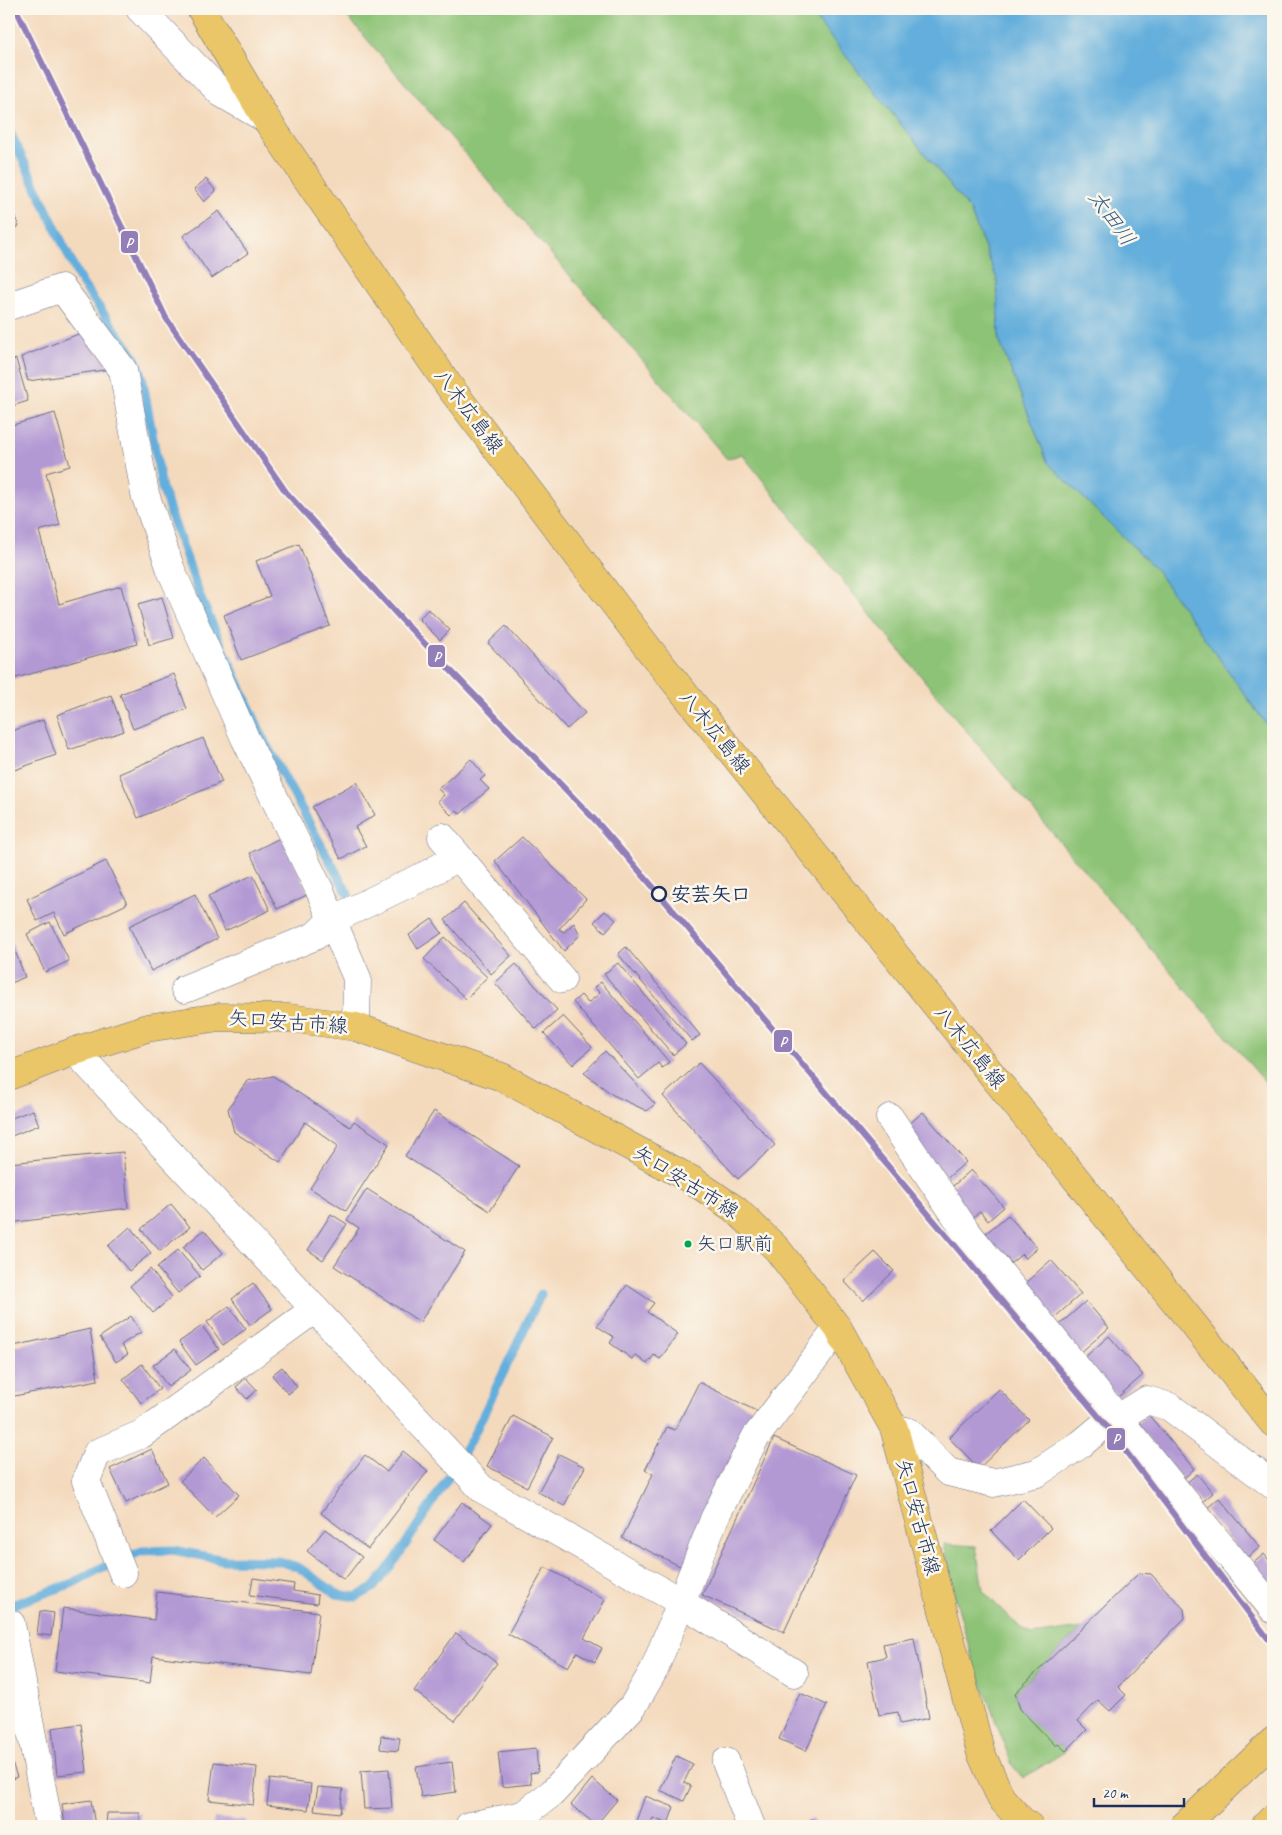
<svg xmlns="http://www.w3.org/2000/svg" width="1282" height="1835" font-family="Caveat,'Klee One',sans-serif">
	<rect width="100%" height="100%" fill="#fbf7ec"/>
	<filter id="ink" filterUnits="userSpaceOnUse"><feTurbulence type="fractalNoise" baseFrequency=".02" numOctaves="2"/><feDisplacementMap in="SourceGraphic" scale="10" xChannelSelector="R" yChannelSelector="G"/><feConvolveMatrix kernelMatrix="1 2 1 2 8 2 1 2 1" color-interpolation-filters="sRGB"/></filter>
	<filter id="wash" filterUnits="userSpaceOnUse"><feTurbulence type="fractalNoise" baseFrequency=".0096" numOctaves="4" result="noise"/><feDisplacementMap in="SourceGraphic" scale="20" xChannelSelector="R" yChannelSelector="G"/><feGaussianBlur stdDeviation="1.12" result="paint"/><feColorMatrix in="noise" values="0 0 0 0 0 0 0 0 0 0 0 0 0 0 0 0 0 1.4 0 .05"/><feComposite in="paint" operator="in"/></filter>
	<g filter="url(#wash)">
		<rect width="100%" height="100%" fill="#f4dabd"/>
		<g fill="#8dc376" stroke="#54796a">
			<path d="M341,9H808L970,210L997,279L999,340L1048,463L1154,567L1273,734V1091C1093,881 912,672 742,454L727,459Z"/>
			<polygon points="944,1544 976,1546 983,1591 1013,1621 1031,1635 1082,1628 1015,1692 1020,1709 1056,1745 1059,1745 1066,1751 1023,1778 1012,1765 972,1657 954,1593"/>
		</g>
		<polygon fill="#63aedc" stroke="#3f6e9d" points="808,9 1273,9 1273,734 1154,567 1048,463 999,340 997,279 970,210"/>
		<g fill="none" stroke-linecap="round" stroke-linejoin="round">
			<g stroke="#63aedc" stroke-width="9">
				<polyline points="9,130 81,282 134,356 141,371 162,488 201,599 266,744 348,894"/>
				<polyline points="9,1606 73,1583 101,1568 142,1551 173,1550 224,1560 278,1561 298,1567 337,1594 356,1597 373,1588 396,1559 443,1486 472,1438 541,1294"/>
			</g>
		</g>
		<g id="blocks">
			<g fill="#b299d4">
				<polygon points="206,179 216,191 204,202 194,189"/>
				<polygon points="9,203 19,226 9,231"/>
				<polygon points="219,211 248,253 212,278 183,236"/>
				<polygon points="83,332 111,369 28,381 21,357"/>
				<polygon points="16,359 28,401 9,407 9,362"/>
				<polygon points="55,413 70,466 46,473 60,525 39,531 59,604 121,586 137,644 9,680 9,426"/>
				<polygon points="299,544 330,626 241,660 224,615 270,596 256,561"/>
				<polygon points="162,597 174,638 149,645 138,604"/>
				<polygon points="428,609 450,630 440,640 419,619"/>
				<polygon points="506,626 585,713 567,729 488,643"/>
				<polygon points="174,674 187,709 133,729 120,694"/>
				<polygon points="111,695 124,731 69,750 57,715"/>
				<polygon points="43,720 56,755 9,772 9,732"/>
				<polygon points="203,738 222,782 138,818 119,774"/>
				<polygon points="471,759 485,776 480,780 489,789 460,814 457,810 451,815 437,801 444,795 438,789"/>
				<polygon points="357,782 375,815 355,827 366,846 341,859 312,807"/>
				<polygon points="282,837 309,894 277,909 250,853"/>
				<polygon points="522,837 586,899 559,929 564,932 574,923 580,935 564,951 495,861"/>
				<polygon points="106,861 127,904 64,934 54,913 37,921 27,899"/>
				<polygon points="253,875 270,910 225,931 208,896"/>
				<polygon points="195,894 217,939 151,971 129,926"/>
				<polygon points="464,903 511,956 491,974 445,920"/>
				<polygon points="605,911 616,920 605,932 594,922"/>
				<polygon points="432,919 442,933 418,949 409,935"/>
				<polygon points="50,922 69,961 45,972 27,934"/>
				<polygon points="9,935 25,977 9,984"/>
				<polygon points="445,937 487,977 466,999 424,959"/>
				<polygon points="626,947 700,1035 692,1041 618,954"/>
				<polygon points="618,963 686,1044 673,1055 604,974"/>
				<polygon points="516,964 557,1010 536,1029 495,983"/>
				<polygon points="601,982 669,1062 662,1068 658,1063 639,1079 573,1002 581,995 588,1003 600,993 594,987"/>
				<polygon points="563,1016 592,1047 573,1065 544,1033"/>
				<polygon points="605,1051 655,1104 647,1111 613,1095 584,1073"/>
				<polygon points="699,1063 775,1145 738,1179 663,1096"/>
				<polygon points="273,1076 350,1127 354,1121 389,1144 346,1211 310,1188 338,1146 305,1122 280,1162 234,1132 228,1109 247,1081"/>
				<polygon points="33,1110 39,1125 9,1137 9,1119"/>
				<polygon points="434,1111 519,1166 490,1211 405,1156"/>
				<polygon points="923,1112 966,1162 944,1181 901,1131"/>
				<polygon points="123,1152 128,1208 9,1223 9,1163"/>
				<polygon points="971,1170 1004,1207 988,1221 980,1211 969,1221 945,1193"/>
				<polygon points="367,1189 465,1252 420,1322 334,1266 359,1228 347,1220"/>
				<polygon points="171,1204 190,1227 160,1251 141,1229"/>
				<polygon points="331,1214 347,1224 323,1260 308,1250"/>
				<polygon points="1008,1215 1037,1248 1025,1259 1022,1254 1011,1263 1005,1256 999,1261 980,1238"/>
				<polygon points="130,1227 151,1253 129,1271 108,1246"/>
				<polygon points="204,1230 223,1253 202,1270 183,1247"/>
				<polygon points="178,1250 200,1276 178,1293 157,1268"/>
				<polygon points="875,1252 894,1271 863,1301 844,1281"/>
				<polygon points="1051,1260 1081,1294 1054,1318 1024,1284"/>
				<polygon points="150,1269 172,1297 153,1313 130,1286"/>
				<polygon points="253,1283 272,1309 250,1325 232,1299"/>
				<polygon points="627,1285 654,1303 647,1312 678,1334 660,1359 654,1355 647,1364 635,1355 632,1359 610,1343 614,1337 597,1326"/>
				<polygon points="1086,1301 1109,1328 1080,1353 1057,1327"/>
				<polygon points="229,1306 246,1329 223,1345 207,1322"/>
				<polygon points="131,1316 141,1332 121,1345 128,1354 116,1362 100,1337"/>
				<polygon points="202,1326 219,1349 196,1365 179,1342"/>
				<polygon points="90,1329 98,1380 9,1397 9,1347"/>
				<polygon points="1109,1336 1143,1375 1118,1397 1084,1358"/>
				<polygon points="175,1349 191,1370 168,1387 153,1365"/>
				<polygon points="142,1364 160,1389 141,1403 123,1379"/>
				<polygon points="282,1367 297,1387 288,1394 272,1375"/>
				<polygon points="246,1378 257,1390 247,1399 236,1387"/>
				<polygon points="699,1382 760,1413 684,1568 622,1538 653,1474 645,1470 667,1427 675,1430"/>
				<polygon points="999,1389 1029,1420 979,1468 949,1438"/>
				<polygon points="1148,1414 1194,1469 1182,1480 1136,1424"/>
				<polygon points="513,1416 553,1437 527,1487 487,1466"/>
				<polygon points="774,1438 856,1475 784,1632 702,1595"/>
				<polygon points="152,1449 168,1483 126,1503 110,1469"/>
				<polygon points="403,1451 428,1471 368,1549 321,1513 365,1455 387,1472"/>
				<polygon points="559,1454 585,1467 564,1506 538,1492"/>
				<polygon points="204,1458 239,1495 215,1517 180,1481"/>
				<polygon points="1197,1474 1213,1493 1201,1503 1185,1484"/>
				<polygon points="1219,1498 1260,1547 1246,1559 1205,1510"/>
				<polygon points="1023,1499 1051,1528 1019,1560 991,1531"/>
				<polygon points="462,1502 492,1524 464,1562 434,1540"/>
				<polygon points="325,1529 362,1557 344,1580 307,1551"/>
				<polygon points="1264,1554 1273,1565 1273,1577 1267,1583 1251,1565"/>
				<polygon points="545,1567 605,1600 584,1638 602,1648 595,1662 577,1652 568,1667 508,1634"/>
				<polygon points="1139,1573 1151,1574 1184,1609 1185,1618 1118,1687 1126,1695 1110,1711 1098,1700 1078,1721 1087,1730 1066,1751 1058,1744 1056,1746 1020,1709 1015,1693"/>
				<polygon points="253,1578 294,1584 293,1591 318,1595 317,1604 250,1595"/>
				<polygon points="157,1592 319,1612 311,1675 153,1656 150,1683 55,1671 63,1608 154,1620"/>
				<polygon points="40,1611 54,1613 51,1636 37,1634"/>
				<polygon points="456,1633 497,1663 455,1721 414,1691"/>
				<polygon points="914,1638 929,1718 900,1724 898,1712 879,1715 868,1661 886,1657 883,1644"/>
				<polygon points="800,1693 827,1705 806,1751 779,1739"/>
				<polygon points="81,1724 87,1772 57,1775 52,1728"/>
				<polygon points="381,1736 400,1738 398,1751 380,1749"/>
				<polygon points="536,1748 538,1772 530,1773 531,1784 502,1787 498,1752"/>
				<polygon points="9,1754 17,1777 9,1780"/>
				<polygon points="676,1756 693,1764 684,1782 691,1786 684,1801 660,1790"/>
				<polygon points="214,1762 257,1767 253,1805 209,1800"/>
				<polygon points="452,1762 456,1792 421,1797 416,1767"/>
				<polygon points="389,1769 392,1808 364,1809 361,1771"/>
				<polygon points="270,1779 311,1784 308,1810 267,1805"/>
				<polygon points="592,1779 617,1800 596,1825 571,1805"/>
				<polygon points="318,1787 343,1789 340,1813 314,1810"/>
				<polygon points="645,1796 674,1807 668,1824 653,1818 650,1826 640,1826 635,1824"/>
				<polygon points="91,1800 95,1826 65,1826 62,1804"/>
				<polygon points="107,1813 140,1813 140,1826 106,1826"/>
				<polygon points="214,1818 246,1821 245,1826 213,1826"/>
				<polygon points="813,1819 816,1826 796,1826"/>
			</g>
		</g>
	</g>
	<g filter="url(#ink)">
		<use href="#blocks" fill-opacity="0" stroke="#676b7f" stroke-width="1"/>
		<g fill="none" stroke-linecap="round" stroke-linejoin="round">
			<defs>
				<g id="minor">
					<polyline points="140,9 221,93 266,119"/>
					<polyline points="9,306 62,288 123,370 145,494 171,570 245,738 321,893 332,920 315,936 185,989"/>
					<polyline points="442,837 562,979"/>
					<polyline points="356,1027 357,978 332,920 428,874 458,857"/>
					<polyline points="75,1051 482,1489 681,1602 794,1673"/>
					<polyline points="890,1118 966,1231 1205,1526 1273,1609"/>
					<polyline points="894,1428 909,1432 948,1472 993,1483 1037,1473 1081,1444 1105,1424 1117,1419 1147,1400 1170,1407 1273,1485"/>
					<polyline points="123,1573 86,1481 97,1453 142,1434 315,1309"/>
					<polyline points="11,1624 49,1826"/>
					<polyline points="726,1762 751,1826"/>
					<polyline points="469,1826 523,1815 552,1793 633,1706 654,1670 715,1517 755,1438 838,1328"/>
				</g>
				<g id="major">
					<polyline points="201,9 266,119 449,386 651,652 1273,1423"/>
					<polyline points="9,1076 75,1051 147,1028 219,1017 289,1018 356,1027 502,1077 692,1180 736,1210 777,1249 838,1328 894,1428 981,1753 1001,1798 1021,1820 1029,1826"/>
				</g>
				<g id="highway">
					<polyline points="1184,1826 1273,1741"/>
					<polyline points="1265,1826 1273,1818"/>
				</g>
			</defs>
			<use href="#minor" stroke="#676b7f" stroke-width="29"/>
			<use href="#major" stroke="#676b7f" stroke-width="29"/>
			<use href="#highway" stroke="#676b7f" stroke-width="29"/>
			<use href="#minor" stroke="#fff" stroke-width="28"/>
			<use href="#major" stroke="#eac669" stroke-width="28"/>
			<use href="#highway" stroke="#eac669" stroke-width="28"/>
			<defs>
				<polyline id="rail-1" points="16,9 166,318 286,492 402,620 597,822 660,895 1105,1424 1273,1645"/>
			</defs>
			<use href="#rail-1" stroke="#fbf7ec" stroke-width="10"/>
			<use href="#rail-1" stroke="#947eb8" stroke-width="6"/>
		</g>
	</g>
	<circle fill="#fbf7ec" stroke="#1b2f5e" stroke-width="2.5" cx="659" cy="894" r="7"/>
	<circle fill="#00a651" stroke="#fbf7ec" stroke-width="2" cx="688" cy="1244" r="4.5"/>
	<g text-anchor="middle" dominant-baseline="central" stroke-width="5" stroke-linejoin="round" paint-order="stroke">
		<g font-size="19" fill="#1b2f5e" stroke="#fbf7ec" text-anchor="start">
			<text x="697" y="1244">矢口駅前</text>
		</g>
		<g font-size="20" fill="#1b2f5e" stroke="#fbf7ec">
			<text transform="translate(469 411) rotate(53)">八木広島線</text>
			<text transform="translate(715 732) rotate(51)">八木広島線</text>
			<text transform="translate(288 1022) rotate(4)">矢口安古市線</text>
			<text transform="translate(970 1047) rotate(51)">八木広島線</text>
			<text transform="translate(686 1182) rotate(32)">矢口安古市線</text>
			<text transform="translate(918 1517) rotate(75)">矢口安古市線</text>
		</g>
		<g font-size="20" font-weight="bold" fill="#1b2f5e" stroke="#fbf7ec" text-anchor="start">
			<text x="671" y="894">安芸矢口</text>
		</g>
		<g font-size="21" font-style="italic" fill="#345b8a" stroke="#fbf7ec">
			<text transform="translate(1112 218) rotate(54)">太田川</text>
		</g>
	</g>
	<g stroke="#fbf7ec" stroke-width="2">
		<rect x="120" y="230" width="19" height="24" rx="5" fill="#947eb8"/>
		<rect x="427" y="644" width="19" height="24" rx="5" fill="#947eb8"/>
		<rect x="773" y="1029" width="20" height="24" rx="5" fill="#947eb8"/>
		<rect x="1106" y="1427" width="20" height="24" rx="5" fill="#947eb8"/>
	</g>
	<g font-size="14" text-anchor="middle" font-weight="bold" fill="#fff">
		<text x="129" y="247">P</text>
		<text x="437" y="661">P</text>
		<text x="783" y="1046">P</text>
		<text x="1116" y="1443">P</text>
	</g>
	<rect width="1282" height="1835" fill="none" stroke="#fbf7ec" stroke-width="30"/>
	<path d="M1094 1798v8h90v-8" fill="none" stroke="#1b2f5e" stroke-width="2.5"/>
	<text x="1102" y="1798" font-size="15" fill="#1b2f5e" stroke="#fbf7ec" stroke-width="4" paint-order="stroke">20 m</text>
</svg>
